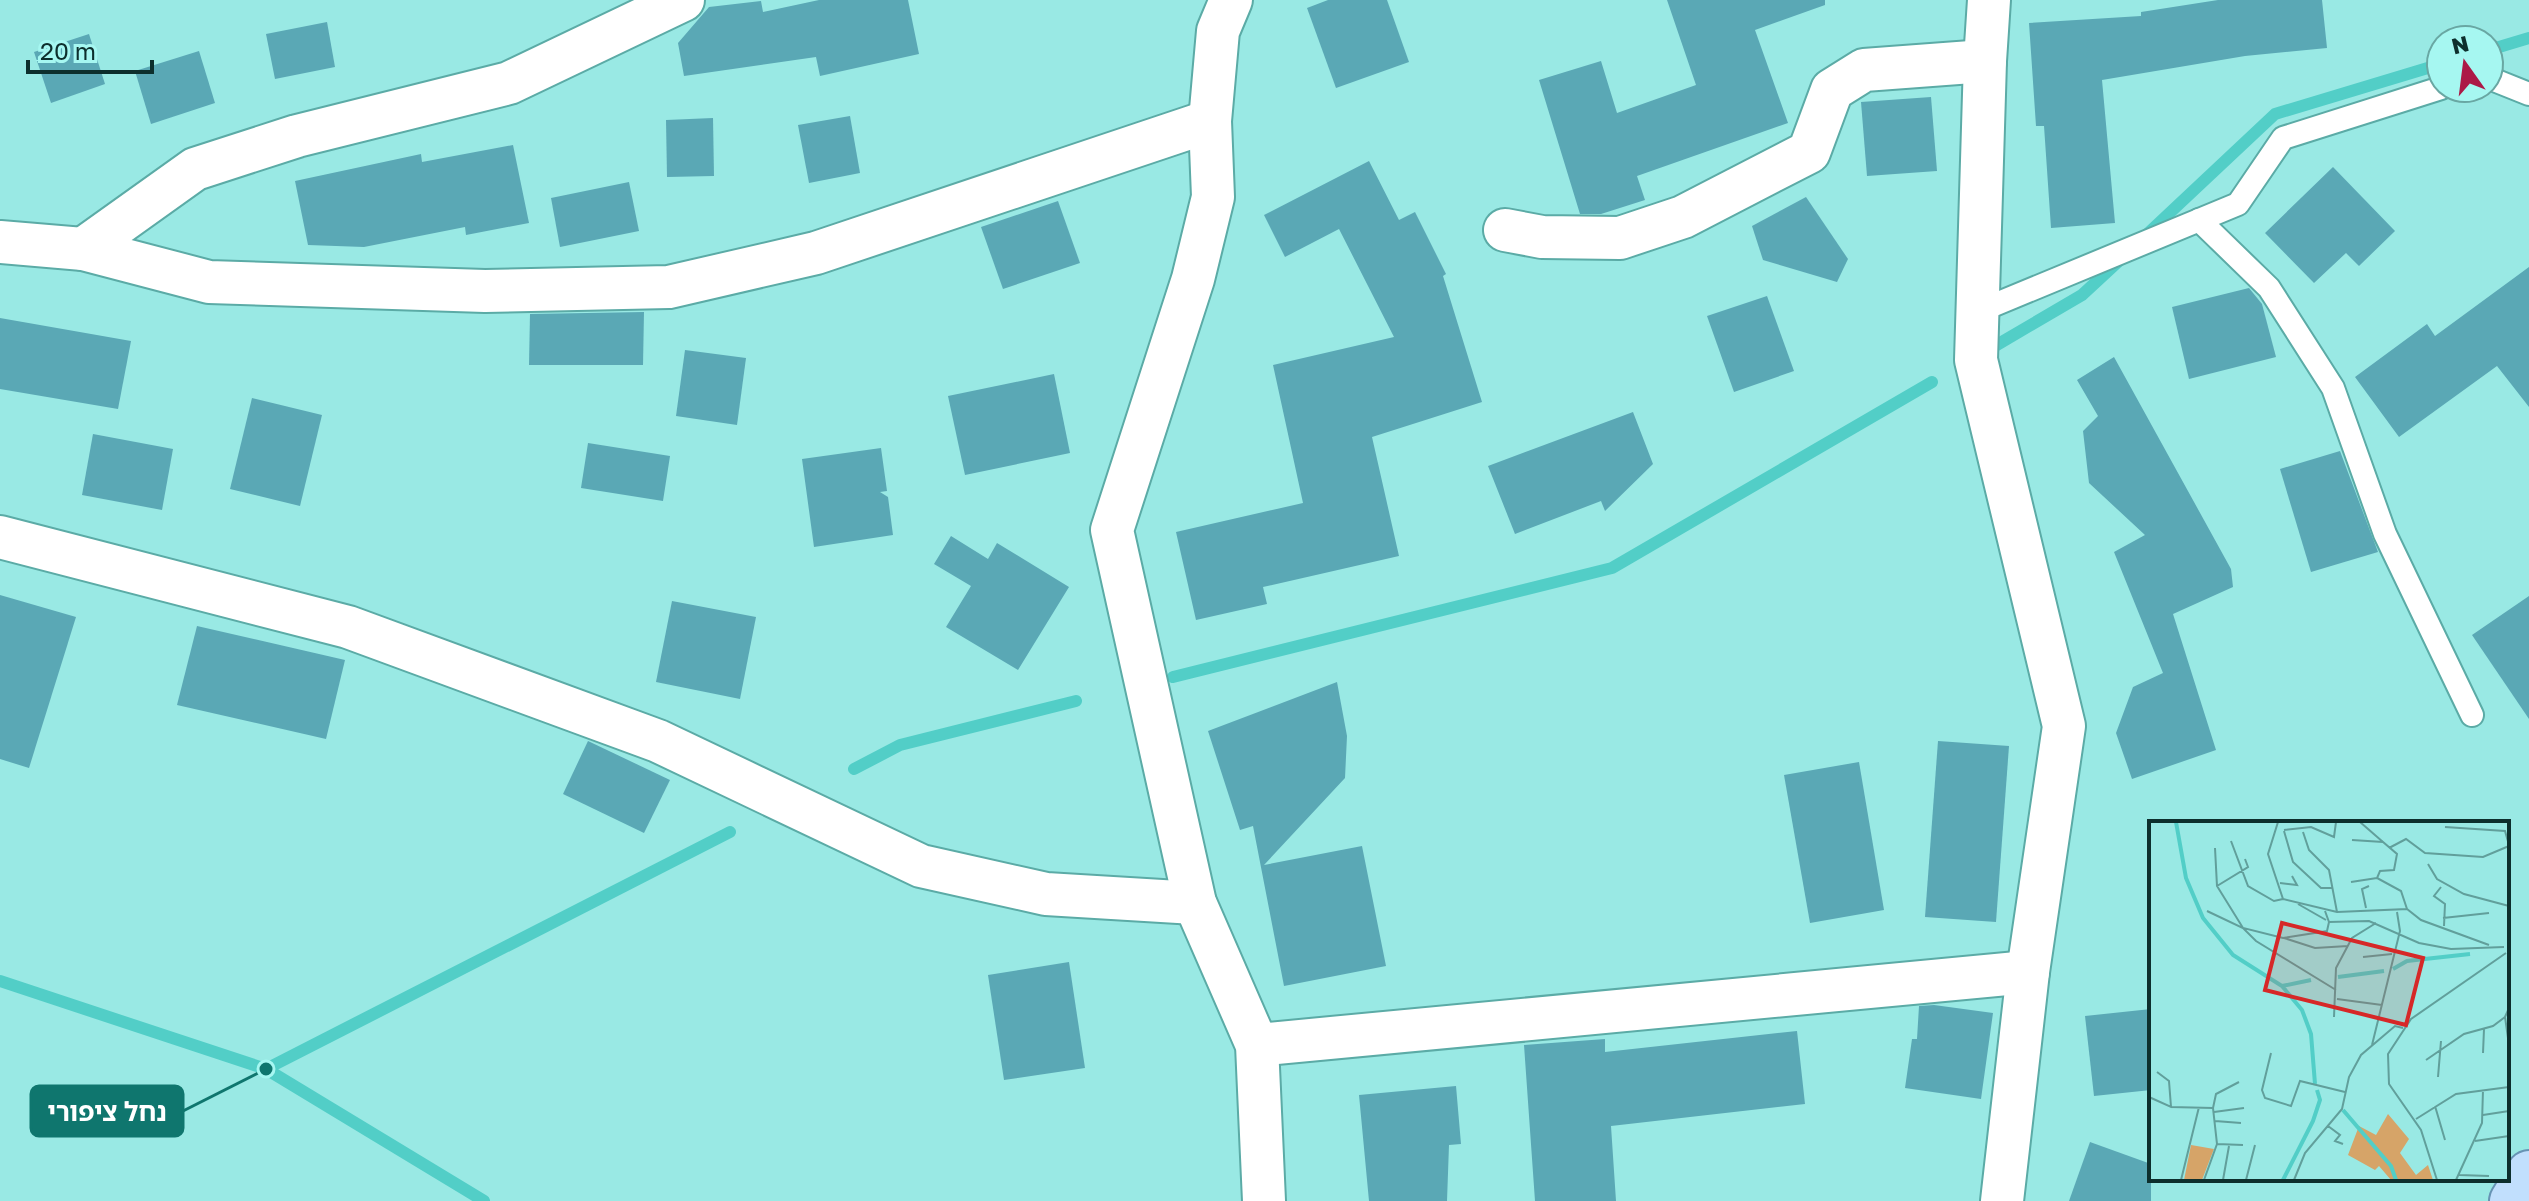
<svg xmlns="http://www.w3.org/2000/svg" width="2529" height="1201" font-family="'Golos Text','Noto Sans Hebrew',sans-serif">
	<rect width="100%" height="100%" fill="#99e9e4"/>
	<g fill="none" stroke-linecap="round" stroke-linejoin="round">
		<g stroke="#52cec7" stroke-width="12">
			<polyline points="2489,50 2529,38"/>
			<polyline points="2144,237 2275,114 2441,64"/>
			<polyline points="1995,346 2082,295 2122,258"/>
			<polyline points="1173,677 1612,568 1932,382"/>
			<polyline points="854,769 900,745 1076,701"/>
			<polyline points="0,981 266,1069 484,1201"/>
			<polyline points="266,1069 730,832"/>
		</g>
	</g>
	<g fill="#5aa8b5">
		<polygon points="819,0 908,0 919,54 820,76 816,57 684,76 678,43 709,7 761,1 763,12"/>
		<polygon points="1328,0 1387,0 1409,62 1336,88 1307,8"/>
		<polygon points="1667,0 1825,0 1825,5 1755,30 1788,123 1637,176 1645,200 1601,214 1580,214 1539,80 1601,61 1617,113 1696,85"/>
		<polygon points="2218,0 2322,0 2327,48 2245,56 2102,80 2115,223 2051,228 2044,126 2036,126 2029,23 2141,16 2141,12"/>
		<polygon points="327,22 335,67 275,79 266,34"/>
		<polygon points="89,34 105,84 51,103 34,52"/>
		<polygon points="199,51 215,103 151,124 135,71"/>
		<polygon points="1931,97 1937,171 1867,176 1861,102"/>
		<polygon points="850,116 860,173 809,183 798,125"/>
		<polygon points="713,118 714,176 667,177 666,120"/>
		<polygon points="513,145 529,223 466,235 465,227 364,247 308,245 295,181 421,154 422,162"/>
		<polygon points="1369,161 1399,220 1415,212 1446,274 1443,276 1482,402 1372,437 1399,556 1263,587 1267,604 1196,620 1176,532 1303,503 1273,365 1394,337 1339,229 1285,257 1264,215"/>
		<polygon points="2333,167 2395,231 2359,266 2346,253 2314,283 2265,233"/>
		<polygon points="629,182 639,231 560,247 551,198"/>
		<polygon points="1806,197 1848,259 1837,282 1763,260 1752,226"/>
		<polygon points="1058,201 1080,263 1003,289 981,227"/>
		<polygon points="2529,267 2529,407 2497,366 2399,437 2355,377 2427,324 2435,336"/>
		<polygon points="2249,288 2262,304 2276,357 2189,379 2172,307"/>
		<polygon points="1767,296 1794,371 1734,392 1707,316"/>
		<polygon points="644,312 643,365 529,365 530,314"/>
		<polygon points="0,318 131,341 118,409 0,389"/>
		<polygon points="685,350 746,358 737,425 676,416"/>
		<polygon points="2114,357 2231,569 2233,587 2173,614 2216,750 2132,779 2116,733 2133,687 2163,673 2114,552 2145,535 2089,483 2083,431 2098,416 2077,380"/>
		<polygon points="1054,374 1070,453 965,475 948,396"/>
		<polygon points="252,398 322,415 300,506 230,489"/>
		<polygon points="1633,412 1653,464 1605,511 1601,501 1515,534 1488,466"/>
		<polygon points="93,434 173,449 162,510 82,495"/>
		<polygon points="588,443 670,456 663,501 581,488"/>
		<polygon points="881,448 887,491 880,492 888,497 893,535 814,547 802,459"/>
		<polygon points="2340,451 2378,552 2311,572 2280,469"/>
		<polygon points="951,536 988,559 997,543 1069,587 1018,670 946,627 971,586 934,564"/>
		<polygon points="0,595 76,617 29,768 0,759"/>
		<polygon points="2529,596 2529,719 2472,635"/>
		<polygon points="672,601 756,617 740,699 656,682"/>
		<polygon points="197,626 345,660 326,739 177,705"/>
		<polygon points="1337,682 1347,736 1345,778 1264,865 1362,846 1386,966 1284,986 1253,826 1240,830 1208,731"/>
		<polygon points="588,741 670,780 644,833 563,794"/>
		<polygon points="1938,741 2009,746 1996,922 1925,917"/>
		<polygon points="1859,762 1884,910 1810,923 1784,775"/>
		<polygon points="1069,962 1085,1068 1004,1080 988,975"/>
		<polygon points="1934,1005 1993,1013 1981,1099 1905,1088 1912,1039 1917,1039 1919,1006"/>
		<polygon points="2151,1009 2151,1090 2094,1096 2085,1016"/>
		<polygon points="1797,1031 1805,1104 1611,1126 1616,1201 1535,1201 1524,1045 1605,1039 1605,1052"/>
		<polygon points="1456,1086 1461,1144 1449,1145 1447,1201 1369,1201 1359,1095"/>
		<polygon points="2090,1142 2151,1164 2151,1201 2069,1201"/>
	</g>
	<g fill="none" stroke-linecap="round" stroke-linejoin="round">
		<defs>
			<g id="service">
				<polyline points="2489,78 2529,94"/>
				<polyline points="2199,220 2269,288 2333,388 2385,534 2472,715"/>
				<polyline points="1977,312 2238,204 2283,138 2441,88"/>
			</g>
			<g id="minor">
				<polyline points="1231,0 1218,31 1210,121 1213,197 1193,279 1112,530 1195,903 1257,1045 1264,1201"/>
				<polyline points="1989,0 1985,61 1976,360 2064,726 2028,972 2002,1201"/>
				<polyline points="1505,230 1542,237 1620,238 1683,217 1809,152 1832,90 1864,70 1985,61"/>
				<polyline points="0,242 83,249 195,169 297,136 509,83 683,0"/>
				<polyline points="83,249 209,282 485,291 669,287 816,253 1210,121"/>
				<polyline points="0,537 348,627 658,741 921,866 1046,894 1195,903"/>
				<polyline points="1257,1045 2028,972"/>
			</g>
			<polyline id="primary" points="2512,1201 2529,1173"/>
		</defs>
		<use href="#service" stroke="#5baba6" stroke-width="26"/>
		<use href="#minor" stroke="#5baba6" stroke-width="46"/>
		<use href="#primary" stroke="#6793b4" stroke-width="48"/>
		<use href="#service" stroke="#fff" stroke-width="22"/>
		<use href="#minor" stroke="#fff" stroke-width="42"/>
		<use href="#primary" stroke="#c1dffd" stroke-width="44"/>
	</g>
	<g transform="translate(2149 821)">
		<rect width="360" height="360" fill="#99e9e4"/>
		<path d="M239,293L260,318L251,332L267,354L279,344L284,359H242L230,345L226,349L199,334L210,305L227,314ZM42,324L65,328L53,359H35Z" fill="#d6a468"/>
		<path fill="none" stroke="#52cec7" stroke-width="4" d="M27,1L37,57L54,97L84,134L133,165L153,189L162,213L166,263M244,148L258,140L321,133M189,156L235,150M133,165L162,159M194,289L242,345L247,359M134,359L164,300L171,279L168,269"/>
		<path fill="none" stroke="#619f9b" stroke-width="2" d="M129,1L119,33L134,78L188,91L258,88L252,70L228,57L231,50L245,49L248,33L234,21L203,19M211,1L234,21M296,6L356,10L360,24M135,9L162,6L185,16L187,1M135,10L144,41L172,67H184M154,11L160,29L180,49L188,91M82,20L99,65L125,80L134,78M66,27L68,65L94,107L134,117L178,110L180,101M240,27L257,18L276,32L334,36L360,25M279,43L288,58L315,73L360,85M202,61L228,57M131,62L148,64L143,55M68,65L99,46L96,38M292,66L285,75L296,83L295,105M149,83L177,99M217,87L213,68L220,65M258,88L272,99L340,124M58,90L94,107L107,120L187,169M176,90L180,101L220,100L270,122L302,128L355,126M294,97L340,92M135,117L166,127L199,125M214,136L243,133M188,178L233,184M360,187L356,196L360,224M185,196L187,147L203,117L227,102M223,224L251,110L248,91M122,232L113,269L116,277L142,285L151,260L196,271M334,232L335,208M277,239L315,213L344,205L356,196M289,256L292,220M0,276L22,286L20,260L8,251M286,285L296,319M22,286L64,287M65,291L95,287M334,294L360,290M267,298L307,273L360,266M66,300L92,302M179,305L191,314L186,320L194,323M326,320L360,315M68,323L94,324M310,354L340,355M32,359L50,286M55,359L68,323L64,287L67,273L90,261M74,359L80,325M97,359L106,324M145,359L156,332L193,288L200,256L212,234L246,205L254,207M288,359L272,309L240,263L239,233L262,198L357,132M307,359L333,302L334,269"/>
		<path fill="#d62828" fill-opacity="0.15" stroke="#d62828" stroke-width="4" d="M133,102L274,137L257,204L116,169Z"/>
		<rect width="360" height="360" fill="none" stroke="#0d2f2d" stroke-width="4"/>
	</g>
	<path fill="none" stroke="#0f766e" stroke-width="3" d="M266 1069L183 1111"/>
	<circle fill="#0f766e" stroke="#a6f7f1" stroke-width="3" cx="266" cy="1069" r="8"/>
	<rect fill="#0f766e" stroke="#0f766e" stroke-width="3" x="31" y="1086" width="152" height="50" rx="8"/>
	<g font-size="26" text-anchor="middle" font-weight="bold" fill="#fff">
		<text x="107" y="1121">נחל ציפורי</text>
	</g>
	<g transform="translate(2465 64) rotate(346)"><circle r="38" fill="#a6f7f1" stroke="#69a7a3" stroke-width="2"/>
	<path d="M0-6L14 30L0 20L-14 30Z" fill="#ac1947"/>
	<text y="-12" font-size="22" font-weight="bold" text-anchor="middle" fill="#0d2f2d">N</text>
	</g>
	<path d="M28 60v12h124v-12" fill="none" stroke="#0d2f2d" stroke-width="4"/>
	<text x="40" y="60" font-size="24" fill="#0d2f2d" stroke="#a6f7f1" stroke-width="6" paint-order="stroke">20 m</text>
</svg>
